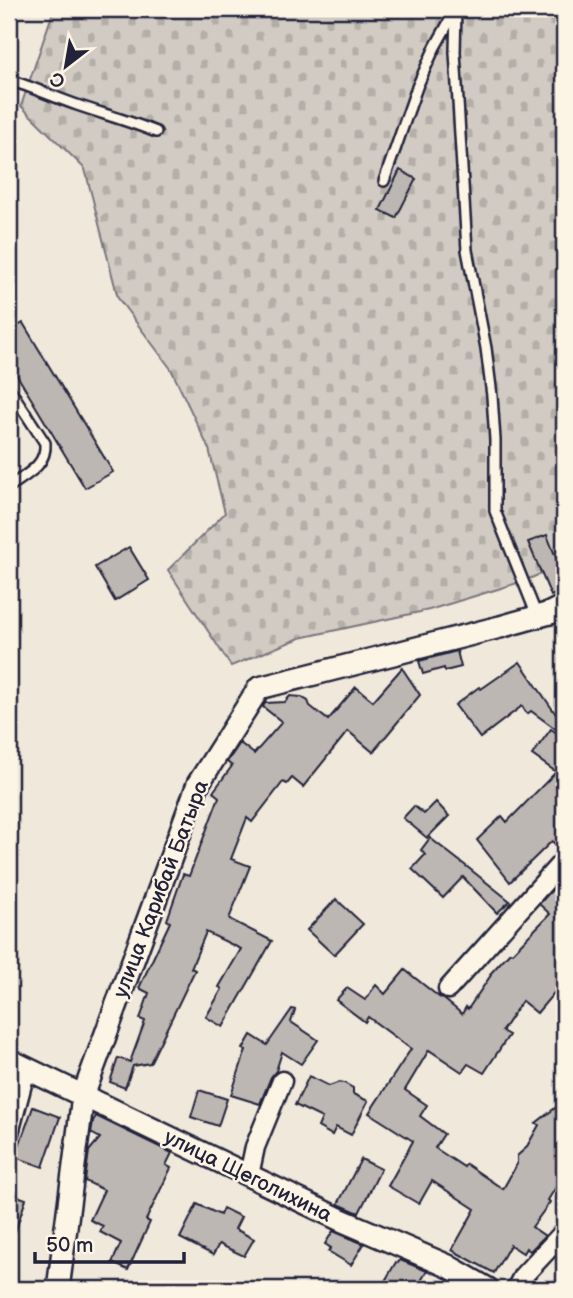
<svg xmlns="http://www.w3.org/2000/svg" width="573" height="1298" font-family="'Balsamiq Sans',sans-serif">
	<defs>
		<pattern id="cemetery-stones" width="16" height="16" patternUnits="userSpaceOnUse" patternTransform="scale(1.75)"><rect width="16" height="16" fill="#d1cbc3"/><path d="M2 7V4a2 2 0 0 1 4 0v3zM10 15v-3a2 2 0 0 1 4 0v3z" fill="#b3aea8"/></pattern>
	</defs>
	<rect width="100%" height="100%" fill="#efe8db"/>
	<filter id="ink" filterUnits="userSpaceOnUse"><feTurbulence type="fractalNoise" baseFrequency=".0143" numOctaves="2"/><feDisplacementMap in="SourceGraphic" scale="14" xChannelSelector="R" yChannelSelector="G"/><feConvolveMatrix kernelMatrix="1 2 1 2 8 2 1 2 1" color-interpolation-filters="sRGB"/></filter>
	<g filter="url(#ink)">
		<polygon fill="url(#cemetery-stones)" stroke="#7a767f" stroke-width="2" points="54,9 564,9 564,564 524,581 429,610 300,638 231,666 168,570 225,513 209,449 171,369 118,298 85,169 21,106"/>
		<g fill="#bcb7b3" stroke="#22223b" stroke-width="2">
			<polygon points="400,170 416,179 396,218 380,210"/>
			<polygon points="23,323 113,472 85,488 9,362 9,331"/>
			<polygon points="547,535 564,578 564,590 551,596 528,542"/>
			<polygon points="129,547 149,580 115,601 95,567"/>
			<polygon points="457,651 461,667 445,671 444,668 423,674 419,661"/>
			<polygon points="520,662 564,726 564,735 531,711 527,714 522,706 480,738 455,705 479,687 481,689"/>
			<polygon points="402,668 420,695 373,752 348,731 303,787 292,778 287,784 283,782 252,822 247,818 231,859 250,866 229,919 272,941 223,1027 206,1017 222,989 219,987 241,949 206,932 191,968 195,970 150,1063 133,1066 125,1088 110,1082 118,1058 130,1062 145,1021 140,1019 149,993 139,988 170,922 167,920 183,874 189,876 219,797 213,792 232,766 227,762 240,743 254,754 282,722 263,707 265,703 285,702 290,696 301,697 308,701 310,706 328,720 356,687 373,701"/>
			<polygon points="551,729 564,738 564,849 560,849 552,841 510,882 477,840 502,816 507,822 556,772 532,755"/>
			<polygon points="436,802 449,816 427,838 403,818 414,806 424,814"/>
			<polygon points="430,838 466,866 510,901 497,913 463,877 443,898 412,869 425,855 421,850"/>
			<polygon points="564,877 564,981 537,1013 522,1001 502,1031 509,1035 484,1073 468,1064 462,1072 429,1050 405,1090 427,1105 420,1116 444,1134 435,1148 464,1167 466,1164 503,1189 517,1164 517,1156 526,1148 539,1125 536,1123 564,1101 564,1174 548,1200 550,1202 532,1227 545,1236 530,1251 526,1248 523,1253 510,1245 494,1273 452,1250 475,1209 432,1181 419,1204 388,1186 413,1141 369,1113 411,1049 368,1017 365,1022 336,1000 347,988 365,1000 376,985 385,994 405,970 439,997 439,996 445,1000 462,1014 466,1007 468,1009 491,975 490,974 510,952 512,953 550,914 539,904"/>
			<polygon points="336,899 363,924 334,955 307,930"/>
			<polygon points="292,1009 295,1010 291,1022 318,1040 301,1064 282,1052 276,1071 271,1077 260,1104 231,1095 246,1050 243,1049 251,1035 267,1045"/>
			<polygon points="309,1076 329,1086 340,1082 344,1083 353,1088 353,1094 368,1101 351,1135 336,1127 332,1135 318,1127 322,1118 295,1105"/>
			<polygon points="199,1090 227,1099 218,1126 191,1117"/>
			<polygon points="33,1107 60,1117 43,1167 15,1157"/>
			<polygon points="96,1116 172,1153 166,1165 171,1168 146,1220 150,1222 128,1270 112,1263 121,1243 100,1232 103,1226 90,1220 104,1190 85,1181 89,1151 100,1138 91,1133 93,1121"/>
			<polygon points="361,1159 381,1169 359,1213 338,1204"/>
			<polygon points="9,1193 26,1199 12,1241 9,1240"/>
			<polygon points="197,1204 220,1215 223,1208 241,1217 235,1229 254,1239 244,1256 219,1244 213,1255 180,1238"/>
			<polygon points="333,1231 364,1244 351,1265 328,1251 331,1248 325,1244"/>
			<polygon points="400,1260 427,1271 416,1289 384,1289 388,1283 385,1281 396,1262 398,1263"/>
		</g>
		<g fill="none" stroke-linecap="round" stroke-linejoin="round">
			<defs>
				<g id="service">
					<polyline points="456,9 455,52 467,250 486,348 492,396 495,440 495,511 537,616"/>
					<path d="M9,80C32,87 54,97 77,105C103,114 130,121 156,132"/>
					<polyline points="384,181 417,87 435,47 454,13"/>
					<path d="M9,388L45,443C47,466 25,475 9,487"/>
				</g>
				<g id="minor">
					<polyline points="448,989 564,860"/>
					<polyline points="9,1133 26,1069"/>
					<polyline points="249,1175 255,1147 282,1081"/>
					<polyline points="516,1289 523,1276 564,1232"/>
				</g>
				<g id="tertiary">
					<polyline points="9,1060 341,1220 448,1266 488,1289"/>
					<polyline points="58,1289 83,1096 198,784 259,688 500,627 550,613 564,606"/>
				</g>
			</defs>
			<use href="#service" stroke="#22223b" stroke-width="14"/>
			<use href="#minor" stroke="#22223b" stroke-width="23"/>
			<use href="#tertiary" stroke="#22223b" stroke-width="26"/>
			<use href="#service" stroke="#fcf5e5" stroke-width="9"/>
			<use href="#minor" stroke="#fcf5e5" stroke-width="18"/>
			<use href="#tertiary" stroke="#fcf5e5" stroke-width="21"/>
		</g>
	</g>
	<g text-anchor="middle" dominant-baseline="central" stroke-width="5" stroke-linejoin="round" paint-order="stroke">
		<g font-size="21" fill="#22223b" stroke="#fcf5e5">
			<text transform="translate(161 889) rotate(-69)">улица Карибай Батыра</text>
			<text transform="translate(248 1176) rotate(26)">улица Щеголихина</text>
		</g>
	</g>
	<rect width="573" height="1298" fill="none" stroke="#fcf5e5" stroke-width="35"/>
	<rect x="18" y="18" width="538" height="1263" fill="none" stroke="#22223b" stroke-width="2.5" filter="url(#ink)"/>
	<g transform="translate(66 66) rotate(211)" stroke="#fcf5e5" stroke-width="5" paint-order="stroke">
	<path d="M0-5L12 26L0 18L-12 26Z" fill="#22223b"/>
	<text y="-10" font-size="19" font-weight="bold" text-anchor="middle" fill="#22223b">С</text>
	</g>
	<path d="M35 1252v10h149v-10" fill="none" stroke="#22223b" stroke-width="3.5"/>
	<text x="46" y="1252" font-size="21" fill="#22223b" stroke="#fcf5e5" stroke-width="5" paint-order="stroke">50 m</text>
</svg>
